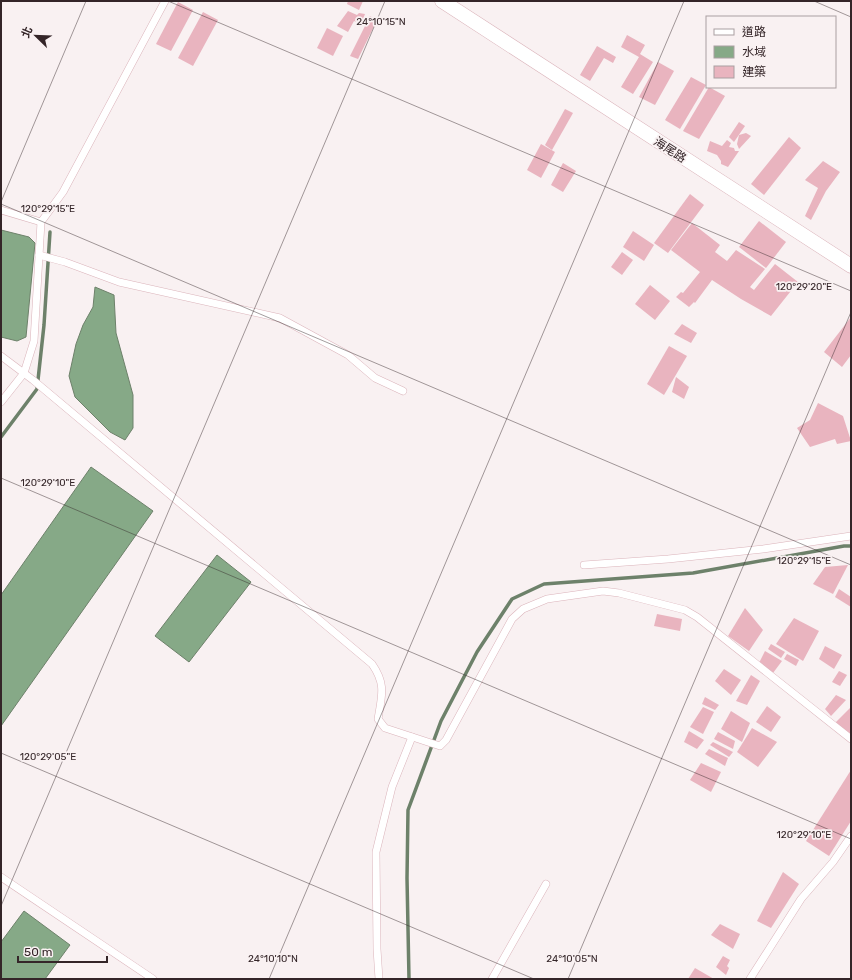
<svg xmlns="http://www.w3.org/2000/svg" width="852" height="980" font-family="Rubik,'Noto Sans TC',sans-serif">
	<rect width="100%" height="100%" fill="#f9f1f2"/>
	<g fill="#86a987" stroke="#6d816a">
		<polygon points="1,230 29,237 35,243 26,337 17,341 1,337"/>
		<polygon points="95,287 114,295 116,333 133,395 133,428 125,440 110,432 75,397 69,376 76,344 83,325 93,307"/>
		<polygon points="91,467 153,511 1,726 1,595"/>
		<polygon points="217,555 251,582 189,662 155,636"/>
		<polygon points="24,911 70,945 45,979 1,979 1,942"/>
	</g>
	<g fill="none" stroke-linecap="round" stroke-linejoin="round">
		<g stroke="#6d816a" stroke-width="3.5">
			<polyline points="1,437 37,389 44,325 50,232"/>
			<polyline points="409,979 407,878 408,810 441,721 477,652 512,599 544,584 693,573 844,546 851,546"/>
		</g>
	</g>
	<g fill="#e9b4bf">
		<polygon points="348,1 363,1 359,10 347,4"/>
		<polygon points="178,2 193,10 171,51 156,44"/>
		<polygon points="348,11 357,15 359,13 365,14 361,24 354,21 348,32 337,26"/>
		<polygon points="203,12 218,20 193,66 178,58"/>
		<polygon points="370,16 377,20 358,59 350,56"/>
		<polygon points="327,28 343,36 333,56 317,48"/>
		<polygon points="627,35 645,45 640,54 653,62 633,94 621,87 639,57 621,47"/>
		<polygon points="597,46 616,57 613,63 604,58 590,81 580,75"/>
		<polygon points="658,62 674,71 655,105 639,97"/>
		<polygon points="691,77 706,85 680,129 665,120"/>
		<polygon points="709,87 725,96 699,139 683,131"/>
		<polygon points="565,109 573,113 552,150 545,145"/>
		<polygon points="739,122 745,126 734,142 729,137"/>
		<polygon points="746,133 751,136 739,149 737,144 739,135"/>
		<polygon points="789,137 801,148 764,195 751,184"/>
		<polygon points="727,140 731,143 729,147 734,148 735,151 739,151 728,167 721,164 721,161 717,155 707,151 710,141 722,146"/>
		<polygon points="541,144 555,152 541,178 527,170"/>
		<polygon points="823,161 840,172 826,191 811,220 805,216 818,188 805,180"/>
		<polygon points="563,163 576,171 563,192 551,185"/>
		<polygon points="690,194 704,205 668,253 654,243"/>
		<polygon points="759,221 786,242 766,268 739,247"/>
		<polygon points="692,223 720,245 715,252 727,261 736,250 765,269 750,287 754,290 775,264 798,282 771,316 741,299 712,280 695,303 694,302 689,307 676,297 681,292 683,293 700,272 671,250"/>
		<polygon points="633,231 654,245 644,261 623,247"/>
		<polygon points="622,252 633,260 622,275 611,267"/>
		<polygon points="650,285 670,301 655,320 635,304"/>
		<polygon points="851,317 851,355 842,367 824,352"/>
		<polygon points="682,324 697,333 691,343 674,334"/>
		<polygon points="669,346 687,356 664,395 647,384"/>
		<polygon points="676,377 689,387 684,399 672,392"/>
		<polygon points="818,403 843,416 851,441 837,444 835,439 810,447 797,428 810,420"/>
		<polygon points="848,565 833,594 813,584 825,567"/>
		<polygon points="839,589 851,597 851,607 835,597"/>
		<polygon points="745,608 763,630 749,651 728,636"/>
		<polygon points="657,614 682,619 680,631 654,626"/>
		<polygon points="794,618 819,631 803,661 776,644"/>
		<polygon points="771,644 785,652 781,658 768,649"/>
		<polygon points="825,646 842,655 834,669 819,659"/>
		<polygon points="765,651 782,661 773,673 759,663"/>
		<polygon points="787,654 799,660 796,666 784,659"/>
		<polygon points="724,669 741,680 731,695 715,681"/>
		<polygon points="839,671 847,675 840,686 832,682"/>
		<polygon points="751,675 760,681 747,705 736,701"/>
		<polygon points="836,695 846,700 831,716 825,709"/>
		<polygon points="705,697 719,705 715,710 702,704"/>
		<polygon points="767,706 781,717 771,732 756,722"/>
		<polygon points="703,707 714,712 703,734 690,727"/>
		<polygon points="851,707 850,724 851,741 835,723"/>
		<polygon points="731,711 750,723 742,742 721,729"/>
		<polygon points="752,728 777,742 758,767 737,752"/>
		<polygon points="689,731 704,740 697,749 684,742"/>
		<polygon points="718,732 735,741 733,749 714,739"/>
		<polygon points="713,742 733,752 729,757 710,745"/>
		<polygon points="709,749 728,758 725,766 705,754"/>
		<polygon points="701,763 721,772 711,792 690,780"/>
		<polygon points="851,770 851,821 829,856 806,841"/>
		<polygon points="783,872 799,884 771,928 757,921"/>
		<polygon points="720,924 740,934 733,949 711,935"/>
		<polygon points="723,956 730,960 727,966 729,968 726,975 716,967"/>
		<polygon points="695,968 714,979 688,979"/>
	</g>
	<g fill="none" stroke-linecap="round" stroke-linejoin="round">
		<defs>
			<g id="service">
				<polyline points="1,210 41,222"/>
				<polyline points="39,255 65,262 119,282 280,318 348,355 375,378 403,391"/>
				<path d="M1,356L33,380L372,664C386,684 382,695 378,719L385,728L440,746L446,740L512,619L523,609L547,599L603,591L619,593L685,610L697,617L851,739"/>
				<polyline points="1,402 24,373 34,341 41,222 63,192 165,1"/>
				<polyline points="584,565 668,559 763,549 851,536"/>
				<polyline points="1,877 153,979"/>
				<polyline points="379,979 377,949 376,852 392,787 412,737"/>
				<polyline points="492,979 546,884"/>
				<polyline points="750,979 801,899 833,862 851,836"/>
			</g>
			<polyline id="minor" points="442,1 851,266"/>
		</defs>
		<use href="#service" stroke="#dbb4bb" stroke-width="8"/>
		<use href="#minor" stroke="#dbb4bb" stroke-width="15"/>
		<use href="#service" stroke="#fff" stroke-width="7"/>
		<use href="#minor" stroke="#fff" stroke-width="14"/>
	</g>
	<path fill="none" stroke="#342528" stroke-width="1" stroke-opacity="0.45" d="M168,1L851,291M814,1L851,17M1,202L86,1M1,204L851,565M1,478L851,839M1,753L534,979M1,906L385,1M269,979L684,1M568,979L851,312"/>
	<g text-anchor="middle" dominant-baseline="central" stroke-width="3.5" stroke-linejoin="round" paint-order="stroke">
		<g font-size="12" fill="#342528" stroke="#f9f1f2">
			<text transform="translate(670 150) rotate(33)">海尾路</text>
		</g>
	</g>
	<g font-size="10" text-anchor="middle" fill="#342528" stroke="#f9f1f2" stroke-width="3.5" stroke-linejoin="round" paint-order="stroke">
		<text x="381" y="25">24°10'15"N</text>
		<text x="48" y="212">120°29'15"E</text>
		<text x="804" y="290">120°29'20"E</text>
		<text x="48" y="486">120°29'10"E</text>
		<text x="804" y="564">120°29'15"E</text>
		<text x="48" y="760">120°29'05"E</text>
		<text x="804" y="838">120°29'10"E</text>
		<text x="273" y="962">24°10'10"N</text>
		<text x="572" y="962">24°10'05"N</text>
	</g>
	<rect width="852" height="980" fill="none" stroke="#342528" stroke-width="4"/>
	<rect x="706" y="16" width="130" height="72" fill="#f9f1f2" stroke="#aa9fa1"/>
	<rect x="714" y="29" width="20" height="6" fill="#ffffff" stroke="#aa9fa1"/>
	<text x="742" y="36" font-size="12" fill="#342528">道路</text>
	<rect x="714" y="46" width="20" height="12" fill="#86a987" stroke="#aa9fa1"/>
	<text x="742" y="56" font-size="12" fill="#342528">水域</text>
	<rect x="714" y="66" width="20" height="12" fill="#e9b4bf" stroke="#aa9fa1"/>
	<text x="742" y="76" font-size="12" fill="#342528">建築</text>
	<g transform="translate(36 36) rotate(293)" stroke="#f9f1f2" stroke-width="3" paint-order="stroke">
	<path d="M0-3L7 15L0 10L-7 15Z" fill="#342528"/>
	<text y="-6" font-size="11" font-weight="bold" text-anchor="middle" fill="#342528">北</text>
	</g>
	<path d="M18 956v6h89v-6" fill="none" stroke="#342528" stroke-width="2"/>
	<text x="24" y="956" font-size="12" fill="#342528" stroke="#f9f1f2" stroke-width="3" paint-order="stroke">50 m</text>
</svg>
